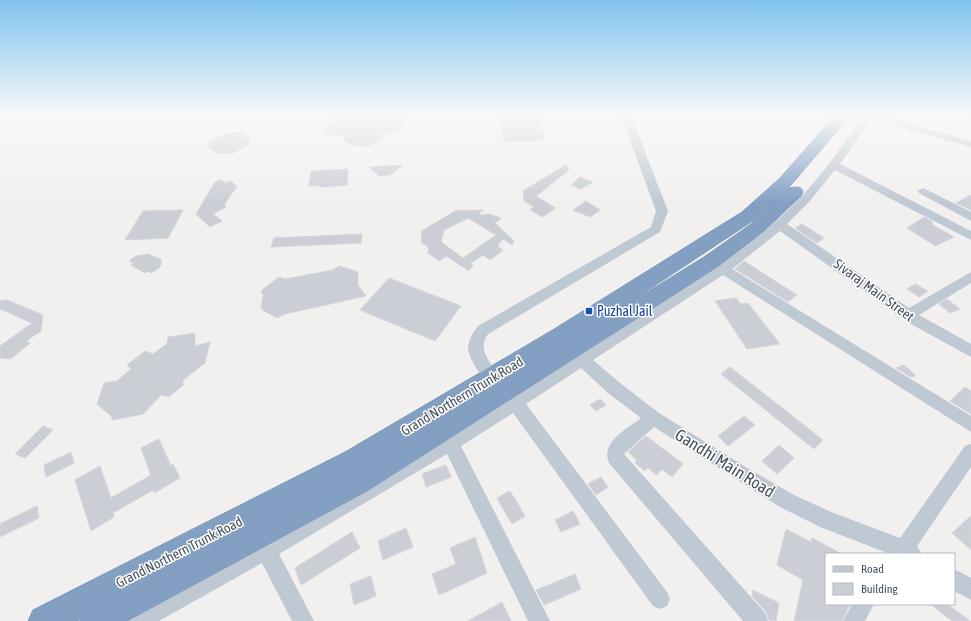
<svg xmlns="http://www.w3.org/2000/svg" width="971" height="621" font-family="'Asap Condensed',sans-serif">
	<rect width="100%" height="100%" fill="#f2efef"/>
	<g fill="#cbced5" stroke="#d3d5dc" fill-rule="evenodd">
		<polygon points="348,116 395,116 403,119 404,127 393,133 383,133 382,139 368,146 356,146 344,141 345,136 333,136 324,131 327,122 335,118"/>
		<polygon points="499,116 538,116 545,140 504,142"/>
		<polygon points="239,132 248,137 250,143 234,153 217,153 209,148 209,142 226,134"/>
		<polygon points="403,165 390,175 379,176 369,167"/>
		<polygon points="566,165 569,170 536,196 555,208 543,217 530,210 534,207 524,201 523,191"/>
		<polygon points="348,169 347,185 320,187 321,185 309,186 311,171"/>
		<polygon points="580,177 593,182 581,189 571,185"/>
		<polygon points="220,180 225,183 230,181 237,186 224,205 226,207 213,214 222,221 210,227 196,214 215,182"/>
		<polygon points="971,195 971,210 956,203"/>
		<polygon points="586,201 600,210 590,217 573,210"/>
		<polygon points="183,210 168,238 125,240 143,211"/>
		<path d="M484,210L478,213L481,215L489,214L501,218L495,223L514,241L512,245L503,239L497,246L503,250L490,260L483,255L473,262H469L473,265L469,271L446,256L439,261L428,253L429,248L421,242L422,231L455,211ZM468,218L496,235L463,258L441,242L444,230Z"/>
		<polygon points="924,217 933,222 931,224 954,237 935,246 907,228"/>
		<polygon points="802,224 824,238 817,243 795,228"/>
		<polygon points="362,234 361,243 271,247 274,238"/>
		<polygon points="148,254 161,259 161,265 159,268 151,273 147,271 145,273 131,265 133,263 129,261 136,256"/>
		<polygon points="744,261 797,295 788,302 735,269"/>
		<polygon points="339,266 358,272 358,285 366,296 285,314 277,318 261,309 263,295 261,291 279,277 285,279 333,270"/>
		<polygon points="389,278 461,306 435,341 360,310"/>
		<polygon points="915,284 928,291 919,297 907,289"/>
		<polygon points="736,298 741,304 748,303 780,344 747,349 715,301"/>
		<polygon points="947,299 960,309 950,313 939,304"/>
		<polygon points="7,300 43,315 41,331 26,341 30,343 11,359 0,358 0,346 32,323 0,309 0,301"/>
		<polygon points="195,333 195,346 210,342 205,363 182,381 184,384 169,397 161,395 143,414 112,420 112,417 97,404 104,383 117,381 131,369 127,365 145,351 153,354 167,344 168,337"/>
		<polygon points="904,365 916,376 911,377 896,368"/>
		<polygon points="730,367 823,440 814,449 721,374"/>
		<polygon points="965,387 971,391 971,414 950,401"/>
		<polygon points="600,399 606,405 596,411 590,405"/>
		<polygon points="744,416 755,425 728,446 718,436"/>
		<polygon points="43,426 53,430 25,458 15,454"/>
		<polygon points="646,436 683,464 672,477 662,469 657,475 648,468 645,471 635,463 637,460 628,452"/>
		<polygon points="159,439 171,466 173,464 180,478 154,493 153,490 113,513 114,517 91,531 75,480 100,466 111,498 151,475 141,448"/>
		<polygon points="779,445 794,458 777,474 762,461"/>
		<polygon points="71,452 74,463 46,477 44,465"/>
		<polygon points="446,465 451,477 426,487 422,474"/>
		<polygon points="601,477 608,487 596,495 588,484"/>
		<polygon points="510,491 525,516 512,524 497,498"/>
		<polygon points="37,506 39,518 0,537 0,524"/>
		<polygon points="573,511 580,524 561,532 555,520"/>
		<polygon points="971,516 971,550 952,533"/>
		<polygon points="406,528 413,547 383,560 378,541"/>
		<polygon points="786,529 811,542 812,538 842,554 826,554 826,592 824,604 850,604 842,621 794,621 803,580 777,565"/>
		<polygon points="352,532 360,548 301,585 295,568"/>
		<polygon points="475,537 487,573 439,595 432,574 456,564 450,548"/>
		<polygon points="575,574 581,589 544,605 536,590"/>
		<polygon points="371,576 376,596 354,605 350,584"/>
		<polygon points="753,590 779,603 776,621 769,620 766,612 752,596"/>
		<polygon points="502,602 511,621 468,621"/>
		<polygon points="930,604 947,604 970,621 952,621"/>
	</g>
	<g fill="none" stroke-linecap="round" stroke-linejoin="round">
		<defs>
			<polygon id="highway" points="835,116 850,116 791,185 754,220 615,312 704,257 751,224 789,188 795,187 801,188 803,192 801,196 763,232 718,267 368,491 128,621 80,621 81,619 77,621 28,621 33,610 345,452 551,331 742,212 779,179"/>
		</defs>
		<use href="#highway" stroke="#6e8bae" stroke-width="1"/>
		<g fill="#bfc9d3" fill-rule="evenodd">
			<path d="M621,116H631L668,211L660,232L488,334C476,352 492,362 500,378L498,383C496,383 493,384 492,384C483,384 469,357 468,349C468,340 473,333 478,326L651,227L656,211Z"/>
			<path d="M863,116H881L971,141V147L871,119L840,164L971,231V240L835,170L809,202L787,224L909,308L971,272V283L919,315L971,344V357L909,323L780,231L732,269L971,416V432L723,275L593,360L620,383L659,413L749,469L794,495L831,512L900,538L965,446L971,444V467L917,546L922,554H890L820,527L780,507L654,427L624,454L765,613L768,621H743L609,463C600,442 627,429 641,418L608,393L581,368L526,404L667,592L670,599L667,606L660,609L653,606L513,413L461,446L550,621H528L447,454L279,554L314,621H292L262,563L159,621H127L130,613C279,532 430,452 571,358L568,354L571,350L576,348L583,351C652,305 727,268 787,211C817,183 840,149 863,116Z"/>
			<polygon points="923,188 971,212 971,221 919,193 917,191"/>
			<polygon points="954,569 971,578 971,600 954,591"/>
			<polygon points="852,604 874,604 865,621 843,621"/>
		</g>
		<use href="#highway" fill="#83a0c3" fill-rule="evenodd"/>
	</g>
	<linearGradient id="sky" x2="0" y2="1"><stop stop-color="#80c3ed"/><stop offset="0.57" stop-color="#f9f8f8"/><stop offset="1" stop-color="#f9f8f8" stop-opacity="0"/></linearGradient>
	<rect width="971" height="203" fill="url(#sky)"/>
	<rect fill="#1a4fb4" stroke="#fff" stroke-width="1.5" x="585" y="307" width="8" height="8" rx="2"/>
	<g text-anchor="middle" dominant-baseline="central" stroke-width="3" stroke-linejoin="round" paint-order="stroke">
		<g font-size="14" fill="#46525f" stroke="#fff">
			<text transform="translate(874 290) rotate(36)">Sivaraj Main Street</text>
			<text transform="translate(462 396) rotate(-31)">Grand Northern Trunk Road</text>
			<text transform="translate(179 552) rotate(-27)">Grand Northern Trunk Road</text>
		</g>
		<g font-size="14" fill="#164399" stroke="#fff" text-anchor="start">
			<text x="597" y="311">Puzhal Jail</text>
		</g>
		<g font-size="17" fill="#46525f" stroke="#fff">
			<text transform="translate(725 463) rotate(32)">Gandhi Main Road</text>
		</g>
	</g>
	<rect x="825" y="553" width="130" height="52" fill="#ffffff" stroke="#b5babf"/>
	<rect x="833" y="566" width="20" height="6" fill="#bfc9d3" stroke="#b5babf"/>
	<text x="861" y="573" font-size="12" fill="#46525f">Road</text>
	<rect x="833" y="583" width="20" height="12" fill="#cbced5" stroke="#b5babf"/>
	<text x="861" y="593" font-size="12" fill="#46525f">Building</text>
</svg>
